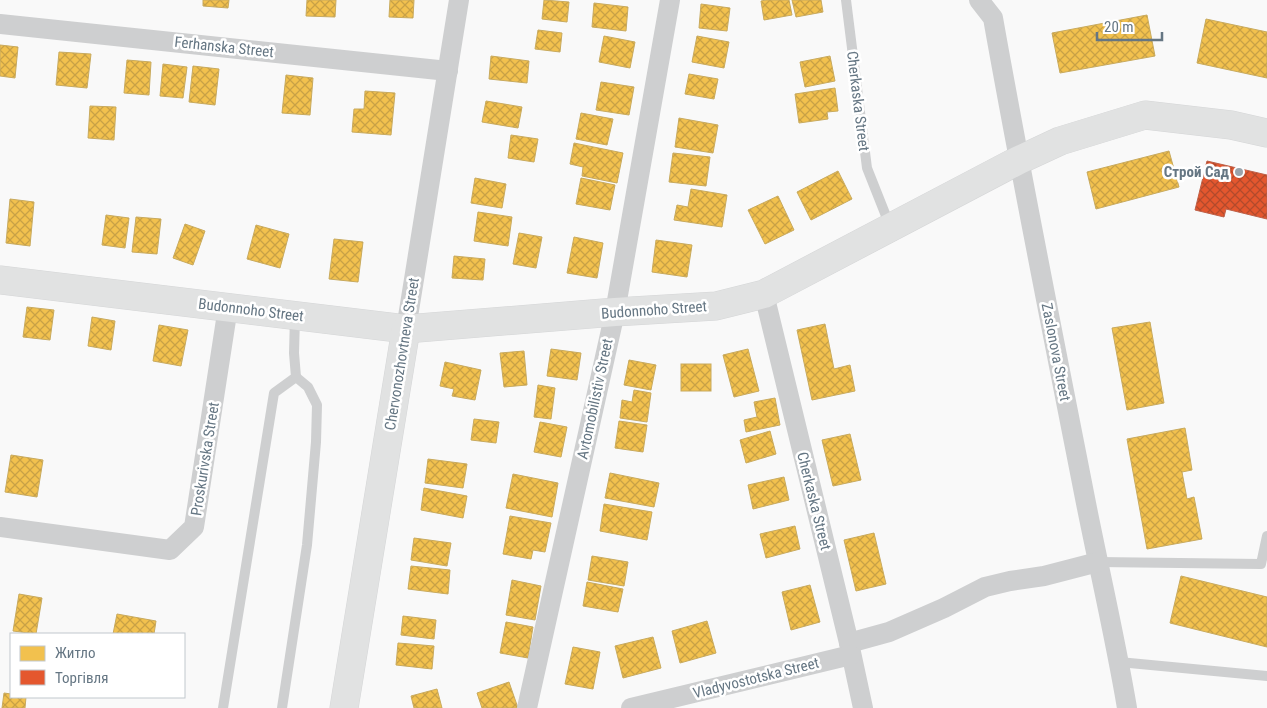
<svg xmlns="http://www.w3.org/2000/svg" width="1267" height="708" font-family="'Roboto Condensed',sans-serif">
	<defs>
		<pattern id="homes-cross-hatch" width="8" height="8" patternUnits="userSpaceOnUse" patternTransform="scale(1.25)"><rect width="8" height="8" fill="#f2c14e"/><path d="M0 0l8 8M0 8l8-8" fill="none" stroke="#c8a146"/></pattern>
		<pattern id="shops-cross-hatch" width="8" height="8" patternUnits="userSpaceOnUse" patternTransform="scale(1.25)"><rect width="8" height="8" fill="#e4572e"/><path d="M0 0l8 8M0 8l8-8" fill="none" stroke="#b24a2c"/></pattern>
	</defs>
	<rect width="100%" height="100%" fill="#f9f9f9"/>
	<g fill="url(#homes-cross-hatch)" stroke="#c8aa5e">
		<polygon points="203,0 229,0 228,8 203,6"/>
		<polygon points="307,0 336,0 335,17 306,16"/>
		<polygon points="390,0 414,0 413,18 389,17"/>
		<polygon points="544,0 569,2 567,22 542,19"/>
		<polygon points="766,0 789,0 792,15 764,20 761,1"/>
		<polygon points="792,0 821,0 823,12 796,17"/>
		<polygon points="594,3 628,7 626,31 592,27"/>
		<polygon points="701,4 730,8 727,31 699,28"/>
		<polygon points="1147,15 1155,56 1060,73 1052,33"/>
		<polygon points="1206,19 1267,32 1267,78 1197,63"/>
		<polygon points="538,30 562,33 560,52 535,49"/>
		<polygon points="604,36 635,42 630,68 599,62"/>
		<polygon points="697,36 729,42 724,68 692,62"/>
		<polygon points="0,45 18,47 15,78 0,76"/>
		<polygon points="59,52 91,54 87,88 56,85"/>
		<polygon points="491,56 529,61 527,83 489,79"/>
		<polygon points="830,56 835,81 805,87 800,62"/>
		<polygon points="127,60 151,62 149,95 124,93"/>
		<polygon points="163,64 187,67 183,98 160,96"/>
		<polygon points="193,66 219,69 215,105 189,102"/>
		<polygon points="689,74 718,79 714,99 685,94"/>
		<polygon points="286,75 313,78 310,115 282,113"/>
		<polygon points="601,82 634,87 629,115 596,110"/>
		<polygon points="835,88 838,111 827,112 828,119 799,123 795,94"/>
		<polygon points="365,91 395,93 391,135 352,132 354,109 364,109"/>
		<polygon points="486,101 522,107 518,128 482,122"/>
		<polygon points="90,106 116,107 114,140 88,138"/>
		<polygon points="581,113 613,119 607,145 576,139"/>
		<polygon points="679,118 718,125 713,153 675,147"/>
		<polygon points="511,135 538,139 534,162 508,158"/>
		<polygon points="574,143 623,153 617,183 582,176 583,167 570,164"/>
		<polygon points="1169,151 1179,187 1096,209 1087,172"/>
		<polygon points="673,153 710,157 706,186 669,182"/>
		<polygon points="838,171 852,199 811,220 797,192"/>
		<polygon points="475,178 506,184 502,208 471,203"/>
		<polygon points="581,178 615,185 610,210 576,204"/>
		<polygon points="691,189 727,195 722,227 674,220 677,205 688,207"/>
		<polygon points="778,196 794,230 765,244 748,210"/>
		<polygon points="10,199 34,202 30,246 6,243"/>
		<polygon points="478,212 512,217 508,246 474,241"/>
		<polygon points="106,215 129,218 125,248 102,245"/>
		<polygon points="136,217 161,219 157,254 132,252"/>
		<polygon points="185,224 205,231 193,265 173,258"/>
		<polygon points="256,225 289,234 280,268 247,259"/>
		<polygon points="519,233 542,237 536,268 513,264"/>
		<polygon points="574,237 603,243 597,278 567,273"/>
		<polygon points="334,239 363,242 358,282 329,279"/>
		<polygon points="656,240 692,245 687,277 652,272"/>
		<polygon points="454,256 485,259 483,280 452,278"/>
		<polygon points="27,307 54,310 50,340 23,337"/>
		<polygon points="92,317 115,321 111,350 88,346"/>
		<polygon points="1150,322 1164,403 1127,410 1112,328"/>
		<polygon points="825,324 834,369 850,365 855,391 812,400 797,330"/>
		<polygon points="159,325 188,330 181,366 153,361"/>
		<polygon points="551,349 581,353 577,380 547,376"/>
		<polygon points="748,349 759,391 734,397 723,355"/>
		<polygon points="524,351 527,385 504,387 500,353"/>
		<polygon points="629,360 656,365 651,390 624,385"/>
		<polygon points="445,362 481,370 475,400 452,396 454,389 440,386"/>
		<rect x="681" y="364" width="30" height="27"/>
		<polygon points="538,385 555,388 551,419 534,417"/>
		<polygon points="634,390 651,393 647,422 620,418 622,400 632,402"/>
		<polygon points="775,398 780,425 746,432 744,420 757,417 754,402"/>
		<polygon points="474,419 499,422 496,443 471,440"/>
		<polygon points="619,421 647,425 643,452 615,448"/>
		<polygon points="540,422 567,427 561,457 534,452"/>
		<polygon points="1185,428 1192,470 1182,472 1187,499 1194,497 1202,539 1147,549 1127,439"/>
		<polygon points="770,431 776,454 746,463 740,440"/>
		<polygon points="850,434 861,480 833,486 822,440"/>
		<polygon points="11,455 43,460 37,497 5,492"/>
		<polygon points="428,459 467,464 463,488 425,483"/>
		<polygon points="610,473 659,483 654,507 605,498"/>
		<polygon points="513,474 558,483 552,517 506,508"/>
		<polygon points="784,477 789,500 753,509 748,485"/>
		<polygon points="424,488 467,496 463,518 421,510"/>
		<polygon points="604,504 652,512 647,540 600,531"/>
		<polygon points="510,516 551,523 545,552 533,550 531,559 503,554"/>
		<polygon points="795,526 800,549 766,558 760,534"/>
		<polygon points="874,533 886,584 856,591 844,540"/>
		<polygon points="414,538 451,543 447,566 411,560"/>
		<polygon points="592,556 628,562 624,586 588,580"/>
		<polygon points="411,566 450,570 448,594 408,589"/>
		<polygon points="1181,576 1267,597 1267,647 1170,623"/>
		<polygon points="512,580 541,586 535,620 506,615"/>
		<polygon points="587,582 623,589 618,612 583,606"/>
		<polygon points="810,585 820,622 791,630 782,592"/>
		<polygon points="19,594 42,598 36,634 13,631"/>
		<polygon points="117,614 156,621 154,634 113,634"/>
		<polygon points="403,616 436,620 434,639 401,635"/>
		<polygon points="707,621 716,653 680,663 672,631"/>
		<polygon points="506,622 533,627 528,658 500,653"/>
		<polygon points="653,637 661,668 623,678 615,646"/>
		<polygon points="398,643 434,646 432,669 396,665"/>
		<polygon points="573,647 600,652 593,689 565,684"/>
		<polygon points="509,682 518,708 482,708 477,693"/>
		<polygon points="437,689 442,708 414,708 411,696"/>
		<polygon points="4,693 11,694 11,697 26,697 25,708 2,708"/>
	</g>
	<polygon fill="url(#shops-cross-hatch)" stroke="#be6048" points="1207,161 1267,175 1267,219 1226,209 1224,217 1195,210"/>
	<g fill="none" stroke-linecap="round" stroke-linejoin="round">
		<defs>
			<g id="secondary">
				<polyline points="0,280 406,329 615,312 716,306 764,294 1019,160 1060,141 1145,115 1231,125 1267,133"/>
				<polyline points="344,708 406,329"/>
			</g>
		</defs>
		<use href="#secondary" stroke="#d5d6d7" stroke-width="29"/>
		<g stroke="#cecfd0" stroke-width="10">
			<polyline points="846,0 867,168 890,226"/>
			<polyline points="1098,562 1261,564 1267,536"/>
			<polyline points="1119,662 1267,676"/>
			<polyline points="223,708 274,393 296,377 294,353 295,317"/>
			<polyline points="282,708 307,545 316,442 317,405 308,387 296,377"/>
		</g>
		<g stroke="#cecfd0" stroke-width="20">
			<path d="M979,0L993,18C1021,176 1053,335 1084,493C1098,565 1115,636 1127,708"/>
			<polyline points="0,24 448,71"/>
			<polyline points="764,294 849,643 863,708"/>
			<polyline points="406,329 459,0"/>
			<polyline points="0,527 170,550 194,527 228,307"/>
			<polyline points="849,643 889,632 944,608 985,587 1010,581 1044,576 1098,562"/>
			<polyline points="527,708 615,312 670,0"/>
			<polyline points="631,708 851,655"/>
		</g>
		<use href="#secondary" stroke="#e1e2e2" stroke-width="28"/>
	</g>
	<circle fill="#99a4ac" stroke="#fff" stroke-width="2" cx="1239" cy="172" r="5"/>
	<g text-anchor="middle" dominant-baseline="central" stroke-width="5" stroke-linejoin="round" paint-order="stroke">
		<g font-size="15" fill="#657683" stroke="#fff">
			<text transform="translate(224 47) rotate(6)">Ferhanska Street</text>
			<text transform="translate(858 101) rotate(83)">Cherkaska Street</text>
			<text transform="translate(251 310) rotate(7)">Budonnoho Street</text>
			<text transform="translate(654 310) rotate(-4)">Budonnoho Street</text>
			<text transform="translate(1056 352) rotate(79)">Zaslonova Street</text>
			<text transform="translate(402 354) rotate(-81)">Chervonozhovtneva Street</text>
			<text transform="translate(595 399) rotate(-78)">Avtomobilistiv Street</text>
			<text transform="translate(205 459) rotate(-81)">Proskurivska Street</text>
			<text transform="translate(814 501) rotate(76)">Cherkaska Street</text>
			<text transform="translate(756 678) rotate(-14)">Vladyvostotska Street</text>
		</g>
		<g font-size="15" font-weight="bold" fill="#657683" stroke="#fff" text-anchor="end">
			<text x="1229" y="172">Строй Сад</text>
		</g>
	</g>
	<rect x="10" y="633" width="175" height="65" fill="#ffffff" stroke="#c1c8cd"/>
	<rect x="20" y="646" width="25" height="15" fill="#f2c14e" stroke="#c1c8cd"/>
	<text x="55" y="658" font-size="15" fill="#657683">Житло</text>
	<rect x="20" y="670" width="25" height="15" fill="#e4572e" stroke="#c1c8cd"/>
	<text x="55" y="683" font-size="15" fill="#657683">Торгівля</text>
	<path d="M1097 32v8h65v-8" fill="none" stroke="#657683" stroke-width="2.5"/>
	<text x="1104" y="32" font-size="15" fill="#657683" stroke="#ffffff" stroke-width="4" paint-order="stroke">20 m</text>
</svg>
